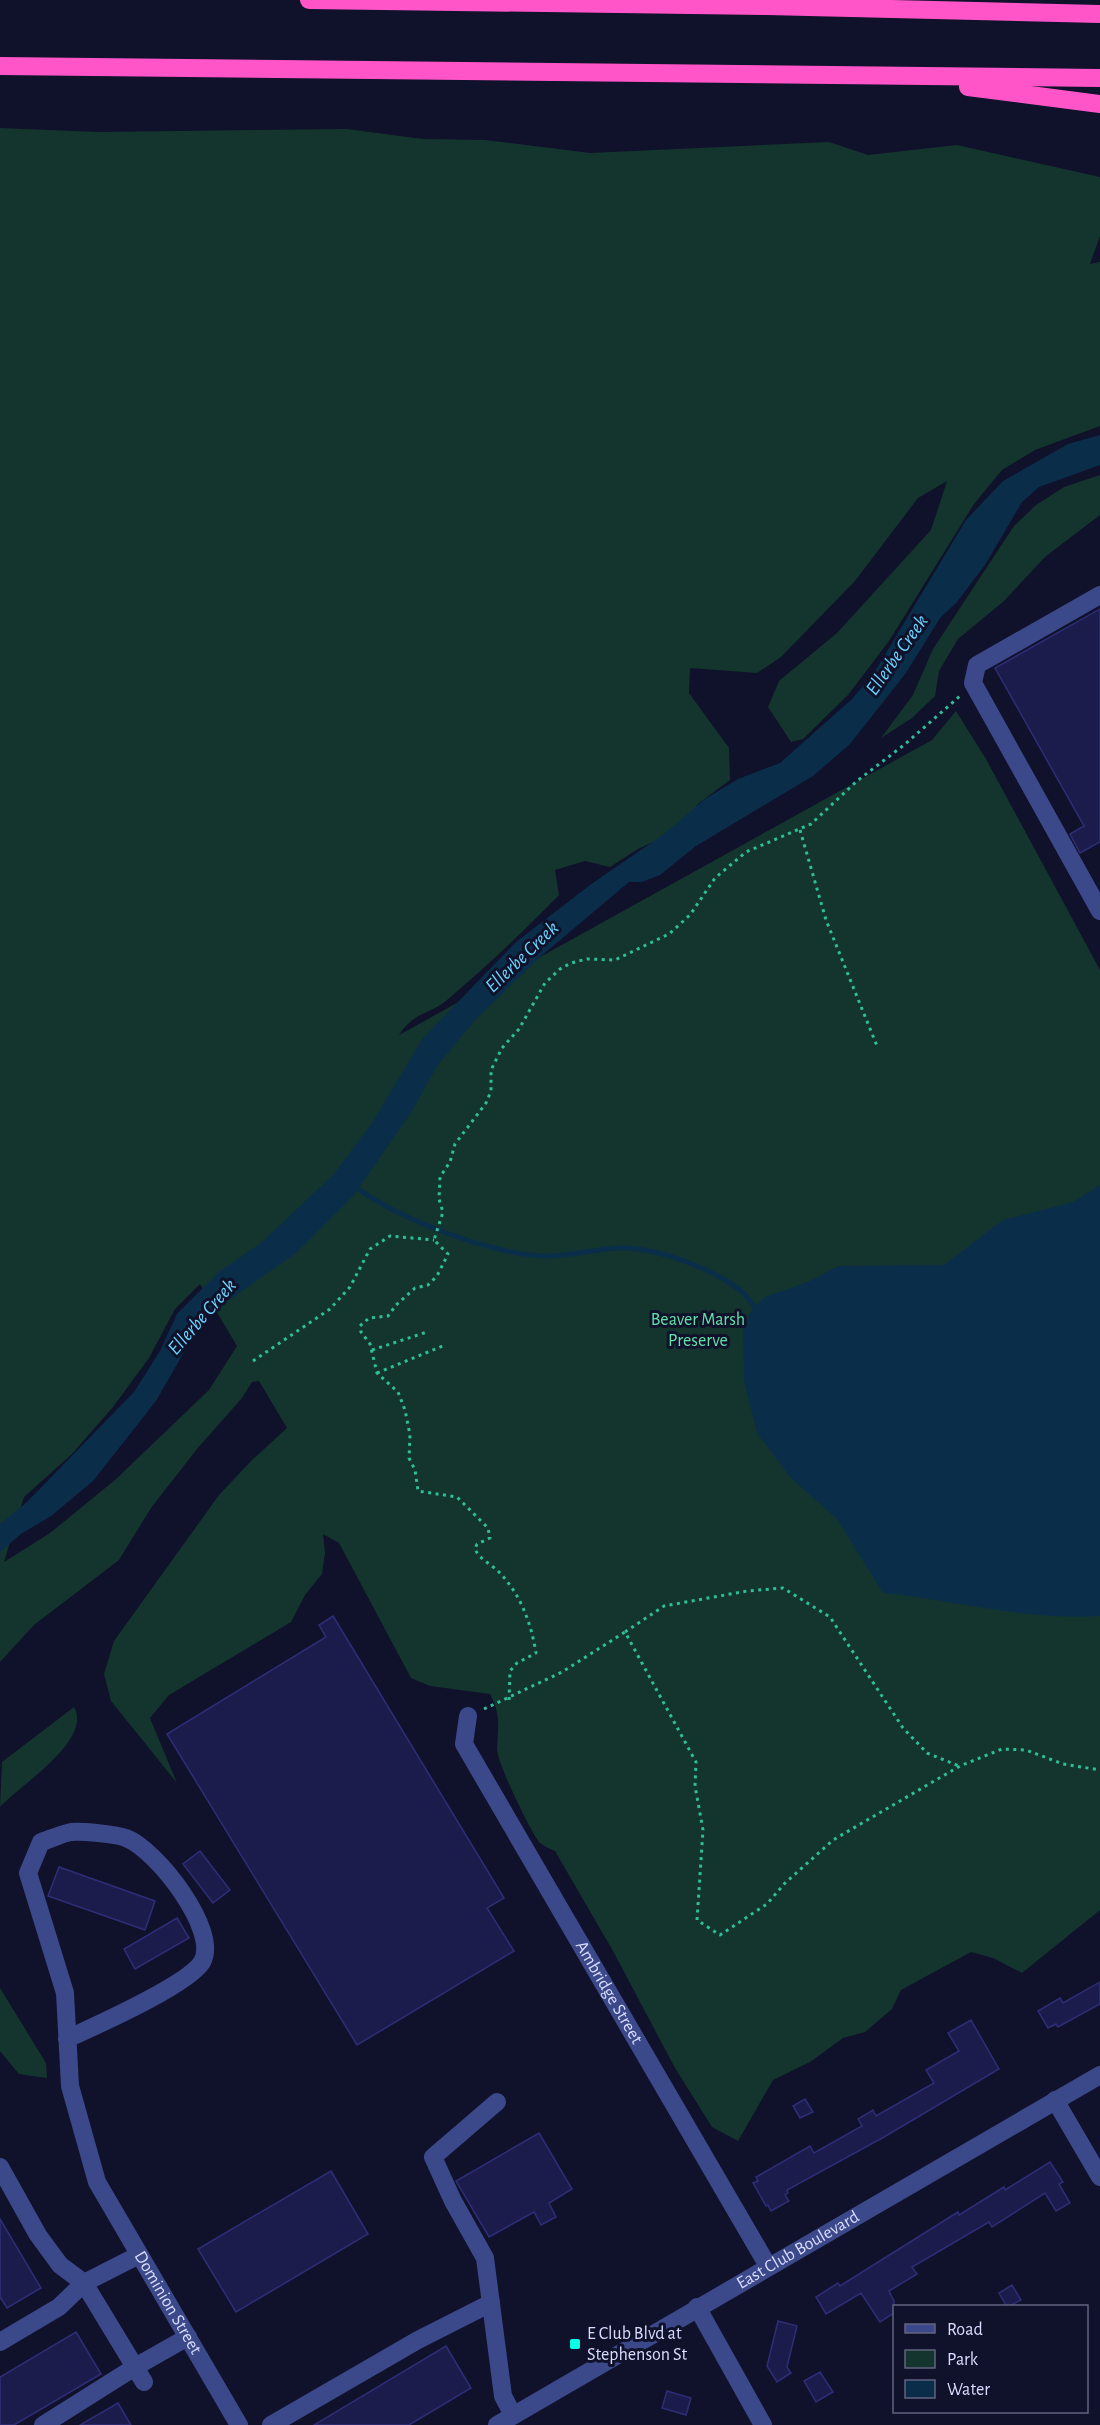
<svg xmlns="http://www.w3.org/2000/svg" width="1100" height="2425" font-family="'Alegreya Sans',sans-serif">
	<rect width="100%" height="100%" fill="#10112a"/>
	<g fill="#13352d" fill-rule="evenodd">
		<path d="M0,128L98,132L347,129L423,139L485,140L590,153L829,142L868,155L957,145L1100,177V236L1090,264L1100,262V426L1035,450L1002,470L974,504L889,641L848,695L803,739L791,742L768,707L779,681L837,633L931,530L947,481L918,498L855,581L781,657L757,673L690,668L689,693L729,748L730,780L698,804L681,829L638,849L610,867L585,861L555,870L559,895C523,932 486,967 447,1000C428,1016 416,1010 399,1035L932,740L956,711L986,759L1100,970V1910L1022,1973L993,1958L971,1952L901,1990L892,2009L865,2032L843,2038L810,2062L773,2080L738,2141L712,2127L675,2068L613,1951L555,1851C550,1849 543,1846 539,1842C530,1830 496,1761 497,1748C498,1726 501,1715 490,1694L430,1686L411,1678L339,1543L323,1534L325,1553L322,1574L305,1595L291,1622L169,1695L150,1718L177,1783L111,1701L104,1674L114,1641L219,1495L252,1460L287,1428L259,1381L252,1382L242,1398L197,1449L151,1508L119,1560L34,1625L0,1662ZM200,1284L237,1346L209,1390L115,1480L50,1533L4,1562L24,1497L72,1454L113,1407L149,1358L175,1309Z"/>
		<polygon points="1100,475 1100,515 1045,557 1004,601 958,639 939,671 935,696 912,718 881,738 913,695 933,649 1014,526 1036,505 1064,487"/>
		<path d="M74,1707C93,1740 20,1785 0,1807L2,1762Z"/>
		<polygon points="0,1988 46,2063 47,2078 19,2074 0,2051"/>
	</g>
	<g fill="#0a2e4a">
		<polygon points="1100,435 1100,465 1039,487 1022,502 985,565 957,602 940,618 906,673 850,744 813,776 696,846 660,875 642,882 629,882 540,957 476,1019 437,1066 412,1111 354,1195 296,1253 218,1308 200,1324 156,1401 93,1481 51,1516 21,1534 0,1552 0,1524 27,1502 134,1392 160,1351 177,1314 219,1272 262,1242 334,1174 372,1123 423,1038 516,942 590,885 664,834 705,799 738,779 780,763 852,699 874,673 966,520 1003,481 1068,444"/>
		<path d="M1100,1185V1616C1027,1621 955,1600 883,1593L837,1519L791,1478L757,1433L744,1381L743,1325L754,1307L765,1297L810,1281L838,1266L944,1265L1003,1220L1073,1202Z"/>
	</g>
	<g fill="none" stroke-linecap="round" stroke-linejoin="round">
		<path stroke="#0a2e4a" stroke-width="5" d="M353,1184C390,1217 494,1255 544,1256C577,1257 611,1243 644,1250C674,1255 718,1272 741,1291C748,1297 752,1305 759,1311"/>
	</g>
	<g fill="#1c1c4c" stroke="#2e2e78" stroke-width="1.5">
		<polygon points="1100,609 1100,842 1080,853 1070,834 1084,826 995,668"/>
		<polygon points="333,1616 504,1898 487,1908 514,1951 357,2045 167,1734 326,1637 319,1625"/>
		<polygon points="200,1851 230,1890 213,1903 183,1864"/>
		<polygon points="59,1867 155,1901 145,1930 48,1896"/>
		<polygon points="177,1918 189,1938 135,1969 124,1949"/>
		<polygon points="1100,1982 1100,2004 1058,2027 1056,2024 1048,2028 1038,2011 1060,1998 1063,2003"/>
		<polygon points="971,2020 999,2069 884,2137 787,2190 788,2193 785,2195 789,2201 771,2211 768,2205 766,2206 753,2183 758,2181 756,2177 810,2146 814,2153 862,2126 858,2119 873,2110 876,2116 934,2083 926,2070 959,2051 948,2033"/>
		<polygon points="805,2099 813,2112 800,2118 793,2106"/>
		<polygon points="539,2133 572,2189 549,2203 556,2217 541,2225 534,2212 489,2237 456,2181"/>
		<polygon points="1050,2162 1063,2182 1059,2184 1070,2203 1056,2211 1045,2193 992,2227 989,2222 912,2267 917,2274 889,2291 894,2301 894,2313 880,2322 861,2293 826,2314 816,2297 838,2283 840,2286 958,2212 959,2215 1004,2187 1005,2190"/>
		<polygon points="331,2171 368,2234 236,2312 198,2249"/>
		<polygon points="0,2219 41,2288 7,2308 0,2297"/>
		<polygon points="1012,2285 1021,2300 1007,2307 999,2293"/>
		<polygon points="778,2321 797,2326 787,2367 791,2373 777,2382 767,2366"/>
		<polygon points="76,2332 101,2374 14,2425 0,2425 0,2377"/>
		<polygon points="446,2346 471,2388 409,2425 314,2425"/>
		<polygon points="820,2372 833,2392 816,2402 804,2381"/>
		<polygon points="667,2391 691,2398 686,2415 662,2408"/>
		<polygon points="118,2403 131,2425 80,2425"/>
	</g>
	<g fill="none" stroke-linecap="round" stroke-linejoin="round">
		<g stroke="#2ebe99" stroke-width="3" stroke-dasharray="3 4.5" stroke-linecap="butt">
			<polyline points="800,830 826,920 877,1046"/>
			<polyline points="372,1350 427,1332"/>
			<polyline points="253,1361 330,1309 350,1287 370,1249 390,1236 434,1240"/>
			<polyline points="377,1373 445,1345"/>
			<polyline points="625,1632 664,1606 747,1591 783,1588 830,1617 903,1728 927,1753 959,1766"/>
			<path d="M509,1700L510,1671L517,1663L536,1653C531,1623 521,1595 499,1572C491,1564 479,1559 475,1549L477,1544L490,1538L488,1528L457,1497L418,1491L415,1470L409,1458L410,1435L405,1410L398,1392L377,1373L370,1344L361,1332L360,1326L369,1318L388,1316L396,1305L415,1288L428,1285L437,1276L448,1254L434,1240L443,1212L439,1199L440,1177L450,1162L455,1144L486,1103L491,1091V1070L502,1048L519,1029L545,983L560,969L571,963L587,959L615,960L669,934L690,915L715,878L746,852L811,824L857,781L904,745L960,696"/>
			<polyline points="484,1709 562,1672 625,1632 696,1762 695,1786 703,1830 697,1920 720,1935 767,1904 785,1883 833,1840 960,1766 1002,1749 1026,1750 1063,1764 1100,1770"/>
		</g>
		<g stroke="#3b488a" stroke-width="18">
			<polyline points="1100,595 977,665 973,683 1100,911"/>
			<path id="s1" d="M468,1716L464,1744L768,2266"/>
			<path id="s2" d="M67,2039C95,2026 188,1985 202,1962C220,1931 156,1849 126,1838C116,1834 81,1831 71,1832C61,1834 51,1839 41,1842L28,1873L65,1993L70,2086L97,2182L239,2425"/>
			<polyline points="1055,2100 1100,2177"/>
			<polyline points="497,2102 433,2157 453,2201 485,2258 503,2396 513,2415"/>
			<polyline points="0,2167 38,2235 60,2265 84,2283 144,2382"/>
			<polyline points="697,2307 763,2425"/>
			<polyline points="0,2342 59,2307 84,2283 139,2255"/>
			<polyline points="43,2425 135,2367 188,2337"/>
			<polyline points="271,2425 418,2340 491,2303"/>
			<path id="s3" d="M497,2425L1100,2075"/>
		</g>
		<g stroke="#ff55c9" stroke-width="18">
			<polyline points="309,0 767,6 1100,14"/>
			<polyline points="0,66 1100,78"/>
			<polyline points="968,87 1100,104"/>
		</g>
	</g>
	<rect fill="#06ffe6" stroke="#10112a" stroke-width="2" x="569" y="2338" width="12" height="12" rx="3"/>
	<g text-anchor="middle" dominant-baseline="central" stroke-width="6" stroke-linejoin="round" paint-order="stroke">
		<g font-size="18" fill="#62e2a9" stroke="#10112a">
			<text x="698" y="1320">Beaver Marsh<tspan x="698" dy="21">Preserve</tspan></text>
		</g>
		<g font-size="18" fill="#daddff" stroke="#10112a">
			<text stroke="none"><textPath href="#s1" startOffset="316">Ambridge Street</textPath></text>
			<text stroke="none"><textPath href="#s3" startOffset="348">East Club Boulevard</textPath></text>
			<text stroke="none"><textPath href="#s2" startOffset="890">Dominion Street</textPath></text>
		</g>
		<g font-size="18" fill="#daddff" stroke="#10112a" text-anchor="start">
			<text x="587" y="2334">E Club Blvd at<tspan x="587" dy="21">Stephenson St</tspan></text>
		</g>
		<g font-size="20" font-style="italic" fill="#68d7ff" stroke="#10112a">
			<text transform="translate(897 655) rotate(-55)">Ellerbe Creek</text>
			<text transform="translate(522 957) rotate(-44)">Ellerbe Creek</text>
			<text transform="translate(202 1317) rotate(-49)">Ellerbe Creek</text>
		</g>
	</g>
	<rect x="893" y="2305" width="195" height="108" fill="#10112a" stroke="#61637f" stroke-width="1.5"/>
	<rect x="905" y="2324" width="30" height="9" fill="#3b488a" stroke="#61637f" stroke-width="1.5"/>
	<text x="947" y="2335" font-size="18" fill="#daddff">Road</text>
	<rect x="905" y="2350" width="30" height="18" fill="#13352d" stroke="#61637f" stroke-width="1.5"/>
	<text x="947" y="2365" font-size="18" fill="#daddff">Park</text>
	<rect x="905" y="2380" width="30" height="18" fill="#0a2e4a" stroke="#61637f" stroke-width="1.5"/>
	<text x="947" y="2395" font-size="18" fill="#daddff">Water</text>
</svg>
